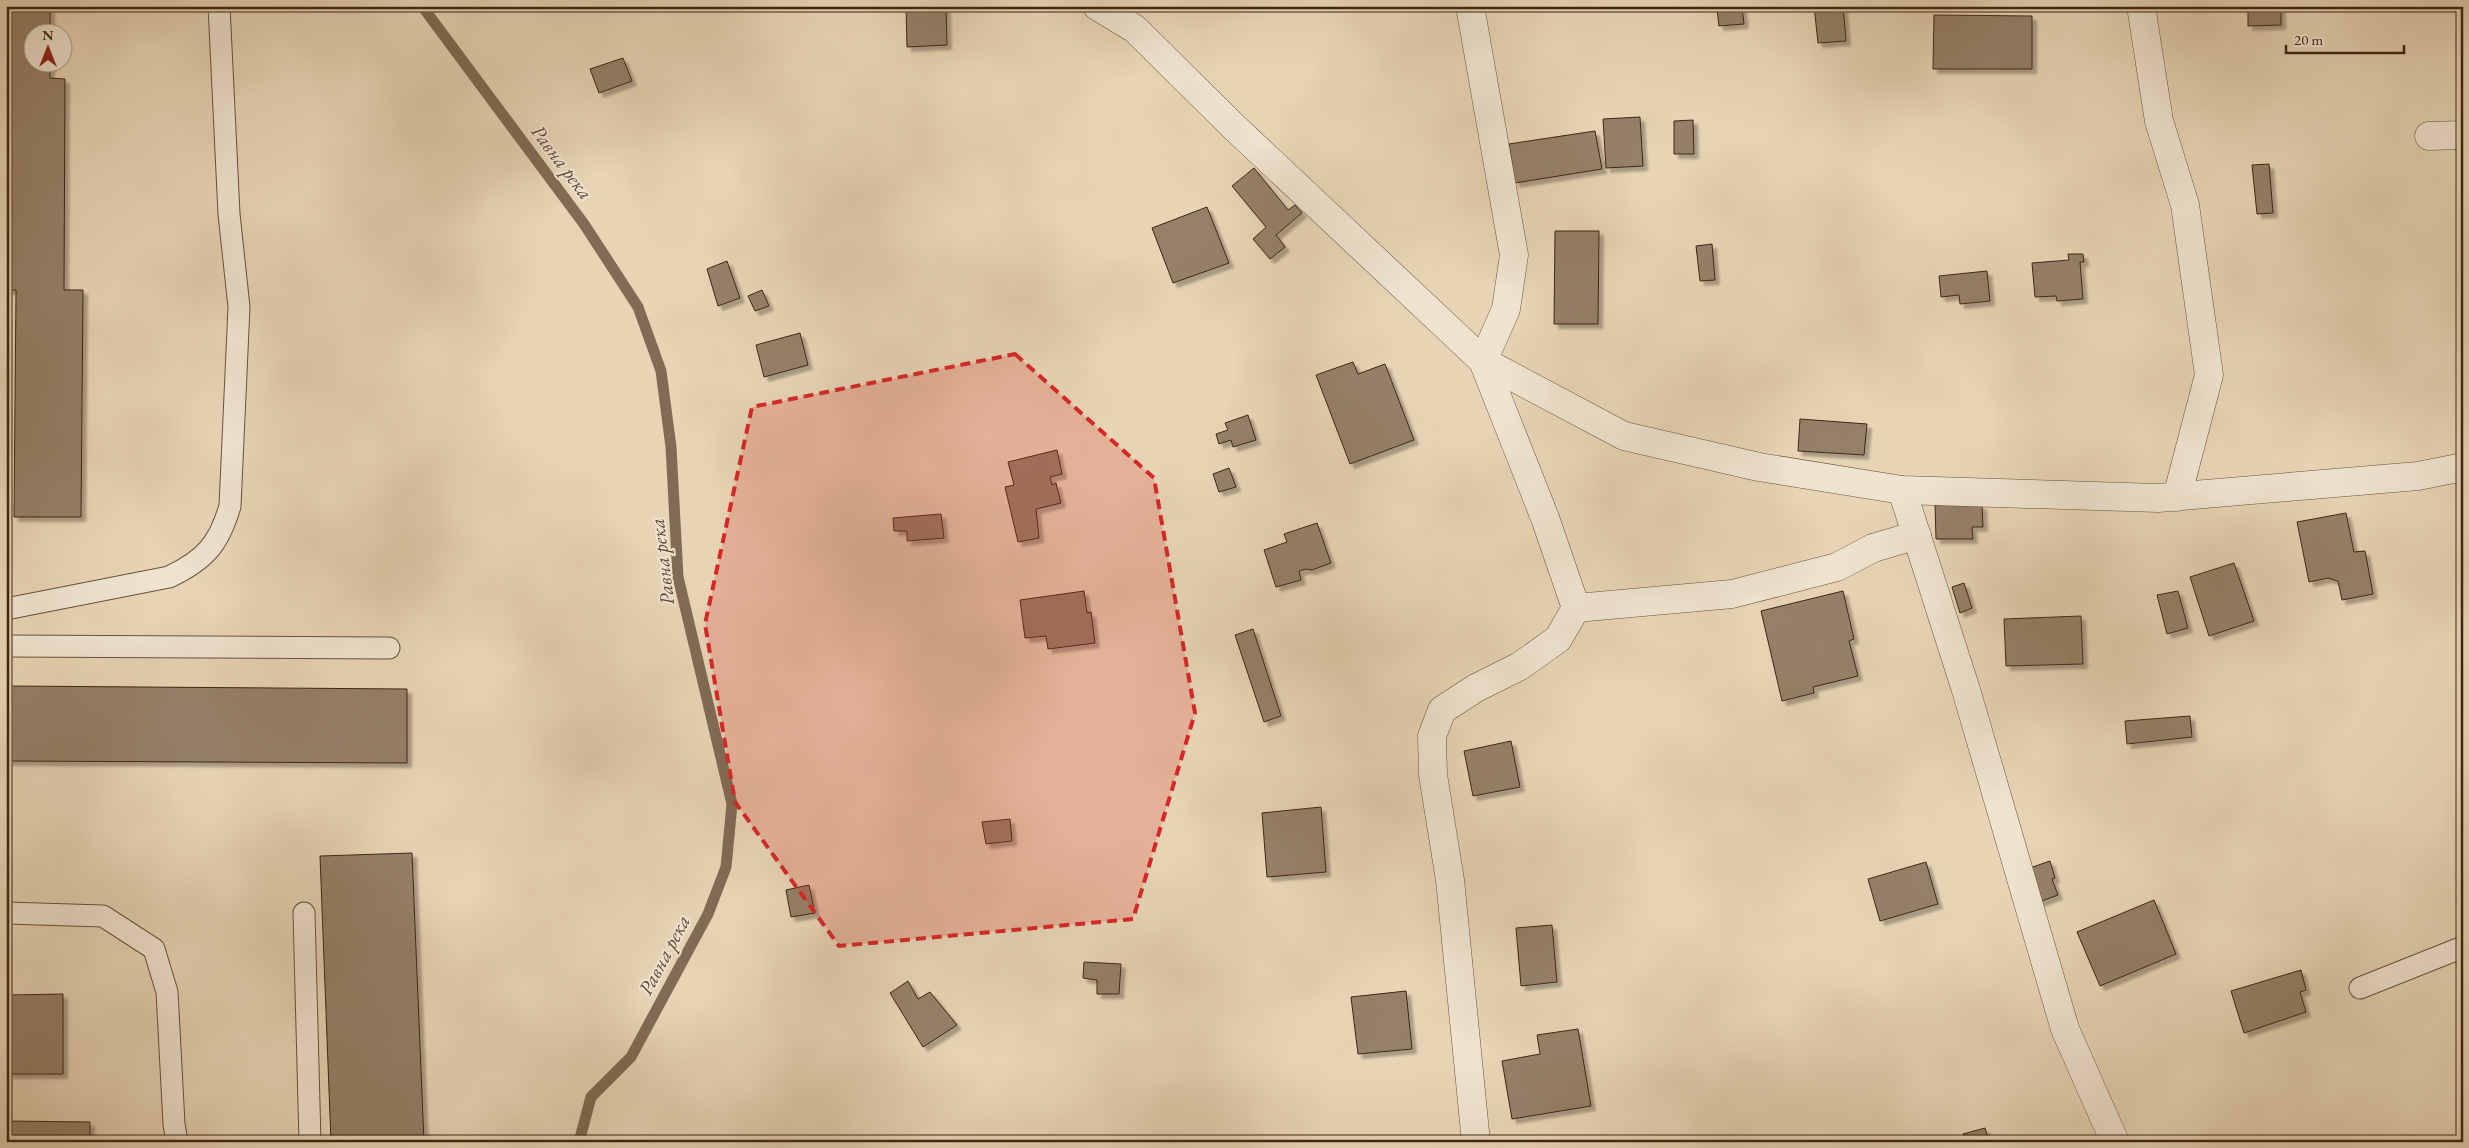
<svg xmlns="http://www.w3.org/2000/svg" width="2469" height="1148" font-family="'EB Garamond',serif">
	<defs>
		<filter id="shadow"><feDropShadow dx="4.5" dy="4.5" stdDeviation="1" flood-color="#0004"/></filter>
	</defs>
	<rect width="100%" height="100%" fill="#e7d4b5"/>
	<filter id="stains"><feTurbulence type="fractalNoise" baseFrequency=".004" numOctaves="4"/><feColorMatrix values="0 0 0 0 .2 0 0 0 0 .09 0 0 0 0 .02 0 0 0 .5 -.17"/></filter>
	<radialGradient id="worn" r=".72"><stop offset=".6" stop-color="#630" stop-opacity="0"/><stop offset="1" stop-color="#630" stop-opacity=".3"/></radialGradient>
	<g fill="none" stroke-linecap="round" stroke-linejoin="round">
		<polyline stroke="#806b54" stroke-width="11" points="422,6 584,224 638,307 661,371 671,447 678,577 732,804 726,867 708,914 631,1057 591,1097 579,1142"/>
	</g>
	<g fill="#958068" stroke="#3d2614" filter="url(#shadow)">
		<polygon points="6,6 50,6 50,32 32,32 32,62 50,62 50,78 65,79 64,290 83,290 81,517 14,517 16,290 6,290"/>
		<polygon points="906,6 946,6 947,45 907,47"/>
		<polygon points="1814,6 1843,6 1846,41 1818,43"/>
		<polygon points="2248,6 2281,6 2281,25 2248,26"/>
		<polygon points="1742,7 1744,24 1719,26 1717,9"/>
		<polygon points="1934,15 2032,16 2032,69 1933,69"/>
		<polygon points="623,58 632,81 599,93 590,69"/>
		<polygon points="1640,117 1643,166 1606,168 1603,119"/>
		<polygon points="1693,120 1694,154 1674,154 1674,121"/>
		<polygon points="1595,131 1602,169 1515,183 1509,144"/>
		<polygon points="2269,164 2273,213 2257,214 2252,165"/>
		<polygon points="1254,168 1288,210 1295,205 1302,213 1276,235 1285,247 1270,259 1253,239 1266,227 1232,186"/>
		<polygon points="1207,207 1229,263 1173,283 1152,228"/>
		<polygon points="1555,231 1599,231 1598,324 1554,324"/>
		<polygon points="1712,244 1715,280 1700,281 1696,246"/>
		<polygon points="2068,254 2083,254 2084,262 2080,262 2083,299 2057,301 2056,296 2035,297 2032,263 2069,260"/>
		<polygon points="727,261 740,298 718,306 707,269"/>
		<polygon points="1987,271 1990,301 1960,304 1959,295 1941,297 1939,276"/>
		<polygon points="762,290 769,306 755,311 748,296"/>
		<polygon points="800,333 808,365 764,377 756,345"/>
		<polygon points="1353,362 1358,374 1385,364 1414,440 1350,464 1316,375"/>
		<polygon points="1248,415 1256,440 1233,447 1231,440 1219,444 1216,434 1228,430 1225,423"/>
		<polygon points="1800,419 1867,424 1864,455 1798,451"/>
		<polygon points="1057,450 1062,474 1050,477 1052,485 1056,483 1061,503 1036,509 1039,538 1018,542 1005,487 1014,485 1008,462"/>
		<polygon points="1229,468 1236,487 1219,492 1213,474"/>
		<polygon points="1935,505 1982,505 1983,527 1972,527 1973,539 1936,539"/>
		<polygon points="2346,513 2354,552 2365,551 2373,594 2342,600 2338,581 2328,578 2309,582 2297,522"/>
		<polygon points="941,514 944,538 907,541 907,531 894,531 893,518"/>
		<polygon points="1317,523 1331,563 1312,570 1306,569 1299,571 1301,580 1276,587 1264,550 1287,542 1284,534"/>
		<polygon points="2234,563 2254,621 2209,636 2190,577"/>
		<polygon points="1964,583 1972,608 1960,613 1952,587"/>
		<polygon points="1084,591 1087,613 1091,612 1095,643 1048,649 1046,636 1025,638 1020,600"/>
		<polygon points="1843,591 1854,639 1849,641 1858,676 1813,687 1814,693 1782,701 1761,611"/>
		<polygon points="2178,591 2188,628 2167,634 2157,595"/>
		<polygon points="2081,616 2083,664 2006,666 2004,619"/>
		<polygon points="1253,629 1281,716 1264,722 1235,635"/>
		<polygon points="8,686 407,689 407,763 8,761"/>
		<polygon points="2190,716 2192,737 2127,744 2125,721"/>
		<polygon points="1511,741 1520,787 1473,796 1464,751"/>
		<polygon points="1321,807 1326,872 1267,877 1262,813"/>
		<polygon points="1010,819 1012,841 986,844 982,822"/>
		<polygon points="412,853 424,1142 331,1142 320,856"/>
		<polygon points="2050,861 2055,878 2052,879 2058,895 2034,904 2024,870"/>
		<polygon points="1926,862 1938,904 1880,921 1868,879"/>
		<polygon points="809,885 815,913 791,917 786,890"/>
		<polygon points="2154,900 2176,954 2100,986 2077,932"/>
		<polygon points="1552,925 1557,982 1521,986 1516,928"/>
		<polygon points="1084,962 1121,964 1119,994 1097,994 1097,980 1083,978"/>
		<polygon points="2301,970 2306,990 2300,992 2306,1012 2244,1033 2231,991"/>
		<polygon points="908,981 918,999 930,992 957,1025 923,1047 890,993"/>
		<polygon points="1406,991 1412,1049 1358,1054 1351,997"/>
		<polygon points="63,994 63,1074 6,1074 6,995"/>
		<polygon points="1578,1029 1591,1106 1512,1119 1502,1061 1540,1054 1537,1035"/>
		<polygon points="6,1121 90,1122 90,1142 6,1142"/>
		<polygon points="1985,1128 1989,1141 1965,1142 1963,1134"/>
	</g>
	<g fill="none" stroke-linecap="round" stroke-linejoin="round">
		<defs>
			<g id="lane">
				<path d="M6,609L169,577C205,560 219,544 230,506L239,307L229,214L219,6"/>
				<polyline points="6,646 389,648"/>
				<polyline points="6,913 103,916 154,949 167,992 174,1124 177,1142"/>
				<polyline points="304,913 310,1142"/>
				<polyline points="2360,988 2463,947"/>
			</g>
			<g id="street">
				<polyline points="1097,6 1135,29 1234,127 1483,361 1624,436 1759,467 1902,490 2158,498 2418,476 2463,467"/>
				<polyline points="1470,6 1514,255 1506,309 1483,361 1545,518 1576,608 1558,639 1520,666 1476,688 1442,710 1432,736 1433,775 1450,880 1476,1142"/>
				<polyline points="2141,6 2159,121 2185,205 2209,375 2177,497"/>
				<polyline points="2429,136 2463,135"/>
				<polyline points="1902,490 1966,690 2065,1029 2115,1142"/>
				<polyline points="1576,608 1732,594 1837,567 1873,548 1917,535"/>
			</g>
		</defs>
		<use href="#lane" stroke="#68523c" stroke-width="23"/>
		<use href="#street" stroke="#68523c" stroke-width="29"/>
		<use href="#lane" stroke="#efe3cf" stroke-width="21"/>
		<use href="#street" stroke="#efe3cf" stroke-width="28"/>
	</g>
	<path fill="#d62828" fill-opacity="0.2" stroke="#d62828" stroke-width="4" stroke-dasharray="10 6" stroke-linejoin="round" d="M1015,354L1154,478L1195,713L1133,919L839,946L735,802L705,624L752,407Z"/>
	<g text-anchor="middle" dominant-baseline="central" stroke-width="4" stroke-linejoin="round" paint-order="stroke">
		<g font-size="20" font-style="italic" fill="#5f4834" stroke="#efe3cf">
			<text transform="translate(562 162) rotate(53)">Равна река</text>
			<text transform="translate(662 562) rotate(-97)">Равна река</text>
			<text transform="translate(664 955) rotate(-62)">Равна река</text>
		</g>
	</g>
	<rect width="2469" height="1148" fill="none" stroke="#e7d4b5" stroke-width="25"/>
	<rect x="8" y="8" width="2454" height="1133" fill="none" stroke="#3d2614" stroke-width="2.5"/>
	<rect x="12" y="12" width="2444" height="1123" fill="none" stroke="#3d2614"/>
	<g transform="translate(48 48)"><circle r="24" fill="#efe3cf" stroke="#a89784"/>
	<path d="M0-4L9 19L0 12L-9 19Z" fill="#8f2418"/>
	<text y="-8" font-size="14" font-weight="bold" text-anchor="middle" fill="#3d2614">N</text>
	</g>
	<path d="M2286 45v8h118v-8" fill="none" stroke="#3d2614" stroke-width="2.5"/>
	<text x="2294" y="45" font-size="15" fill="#3d2614" stroke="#efe3cf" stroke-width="4" paint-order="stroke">20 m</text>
	<rect width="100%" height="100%" filter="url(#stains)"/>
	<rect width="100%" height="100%" fill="url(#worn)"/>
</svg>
